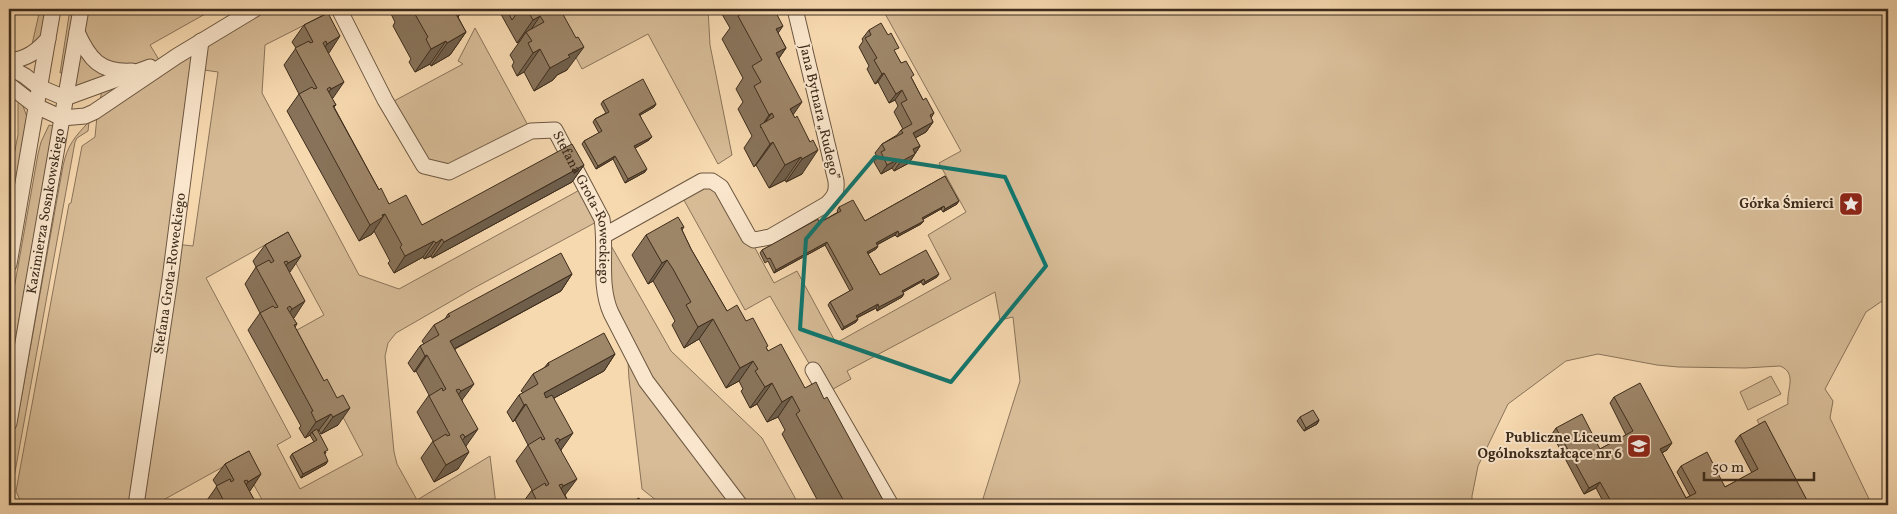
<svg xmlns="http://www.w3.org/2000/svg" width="1897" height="514" font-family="Vollkorn,serif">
	<rect width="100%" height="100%" fill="#f7d9b0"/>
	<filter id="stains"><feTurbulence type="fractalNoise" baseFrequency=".004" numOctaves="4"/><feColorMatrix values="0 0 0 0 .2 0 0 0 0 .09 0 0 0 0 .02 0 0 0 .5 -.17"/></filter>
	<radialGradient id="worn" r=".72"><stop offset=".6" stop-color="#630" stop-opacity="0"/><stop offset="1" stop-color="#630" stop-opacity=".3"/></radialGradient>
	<g fill="#d7bc97" stroke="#8a745a" fill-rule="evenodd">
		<polygon points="40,9 48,9 42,36 31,49"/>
		<polygon points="70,9 75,9 63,72 60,73"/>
		<path d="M82,9H214L150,45L161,63L255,9H336L265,45L262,93L359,275L399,289L585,187L602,219L474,288L396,333L388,343L385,356L394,452L397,464L417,500L490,456L496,505H265L239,458L165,499L167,505H22L16,491L69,204L71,203L82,146L95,137L97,116L102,90L65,98ZM197,69L218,72L193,246L175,244ZM281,236L324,315L297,330L363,455L300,489L277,445L291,437L206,278Z"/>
		<polygon points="550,9 708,9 710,45 732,155 718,164 648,34 582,69"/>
		<path d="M885,9H1888V297L1866,312L1825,389L1833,401L1830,418L1870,501L1868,505H1802L1757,420L1788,404C1786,391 1798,373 1780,366L1745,368L1678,367L1657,365L1598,354L1566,361L1508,404L1478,466L1472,496V505H986L987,501L985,505H981L1020,381L1013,317L1000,320L995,292L847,371L851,379L826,393L770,296L745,310L680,193L712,181L749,237L774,283L797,271L836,343L951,279L928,235L966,212L939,163L961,151L883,10Z"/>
		<polygon points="475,28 531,131 448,172 424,166 394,101 463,64 458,61"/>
		<polygon points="18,100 23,106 27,117 9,224 9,180 18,135"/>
		<path d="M89,122L88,131L77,138L75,142L9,505V452L20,405L63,166C67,146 75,136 89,122Z"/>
		<polygon points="49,125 54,126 9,375 9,317 38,154 41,142"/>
		<polygon points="605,235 671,351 762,438 799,505 662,505 642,489 629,379 627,345 611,313"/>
		<polygon points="1771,376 1781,394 1748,410 1740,392"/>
	</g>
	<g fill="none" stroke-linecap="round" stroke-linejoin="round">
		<defs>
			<g id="minor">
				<path id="s1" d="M339,9L385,100L424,166L449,172L531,131L555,130L602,219C607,250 598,284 611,313L646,381L740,505"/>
				<path d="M77,32C89,59 100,73 132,71"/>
				<path d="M9,61C27,59 36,52 48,39"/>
				<polyline points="9,67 25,76 39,87 65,98 150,67"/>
				<polyline points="9,85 36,106 62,118"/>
				<polyline points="62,118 85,116 94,112 177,56 255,9"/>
				<path d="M605,235L702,181H712L721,187L749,237L754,240L770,237L827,204C835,196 837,192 836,181L795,9"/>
				<polyline points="9,264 53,9"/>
				<polyline points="813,370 891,505"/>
				<path id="s2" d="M9,423L81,9"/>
				<path id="s3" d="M136,505L170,279L201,41"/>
			</g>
		</defs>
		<use href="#minor" stroke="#6c5741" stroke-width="17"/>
		<use href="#minor" stroke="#fae6cc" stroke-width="15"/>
	</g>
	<g fill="#88735a" stroke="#3d2c1c">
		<polygon points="390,9 463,9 458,17 466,32 450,55 431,66 430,64 415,72 409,62 411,59 393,26 395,22 389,10"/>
		<polygon points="498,9 560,9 567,70 557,75 553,80 534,91 524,72 517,76 512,66 514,62 510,55 520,41 517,43"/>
		<polygon points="719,9 771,9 778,33 786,48 779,58 793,115 810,142 802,174 786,182 785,180 769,188 756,165 754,167 744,148 752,136 738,109 743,102 736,89 743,78 722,39 730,28"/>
		<polygon points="328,13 328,53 332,99 336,105 334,107 379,190 389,204 422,225 584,165 572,182 432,258 431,256 424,259 423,257 394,273 388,263 390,261 374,231 372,234 359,241 287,111 299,94 284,65 296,48 292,42 304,25"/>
		<polygon points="869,30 895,53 901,63 912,79 923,100 934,113 931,118 933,122 926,132 915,138 920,146 909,163 894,171 892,168 881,174 874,162 877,157 875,153 882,144 897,135 901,130 903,129 894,112 898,106 895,100 889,103 878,82 875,84 867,69 869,66 859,47 863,41 862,39"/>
		<polygon points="603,101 656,104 654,107 640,115 649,140 635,148 645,172 625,183 613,159 596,169 582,144 584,141 599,133 593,122 595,119 606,113 601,104"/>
		<polygon points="945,176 957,204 943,212 941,209 923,219 921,224 897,237 895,235 877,245 878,246 876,249 868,254 880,275 937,277 923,285 921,282 903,292 902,297 877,311 876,308 857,318 858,319 856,322 842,330 828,305 830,302 850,291 825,245 774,273 768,261 765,263 760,253 762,250 819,223 838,212 837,211 839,207 865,221"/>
		<polygon points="684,227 682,230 691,249 727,311 746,321 768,351 805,388 883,500 880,504 881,505 820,505 782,434 785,430 778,417 767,422 757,404 750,408 741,391 743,389 739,381 726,388 699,339 684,348 672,325 675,321 658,290 653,281 648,284 632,255 646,235"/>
		<polygon points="288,232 289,272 293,318 297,324 295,327 338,425 321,434 319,430 318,431 326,453 324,454 326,464 301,478 290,457 292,454 314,442 310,435 305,438 299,428 301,426 248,330 260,313 245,284 256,267 253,261 265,245"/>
		<polygon points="572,274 561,291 455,349 462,400 466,446 458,469 434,482 421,458 433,441 417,412 429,395 416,371 414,372 408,363 420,346 424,344 422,341 434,325 445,319 448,314"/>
		<polygon points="615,354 604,371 554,398 561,450 565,495 570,505 521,505 532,490 516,461 528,445 515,420 513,422 507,412 519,395 523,393 521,391 533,374 544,368 548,363"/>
		<polygon points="1614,397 1667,450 1662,453 1686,498 1690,496 1677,472 1681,466 1725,487 1752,473 1735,441 1740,435 1808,505 1605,505 1596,488 1584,494 1552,434 1556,428 1600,449 1626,435 1610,403"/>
		<polygon points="1300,417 1319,420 1317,424 1304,431 1297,421"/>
		<polygon points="249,451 249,491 257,505 206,505 205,503 217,486 213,480 225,464"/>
	</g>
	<g fill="#6f5e4a" stroke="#3d2c1c">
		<polygon points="463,10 447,33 456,14"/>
		<polygon points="540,16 528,34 526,32 520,41 517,43 533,20"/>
		<polygon points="783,26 767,49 776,29"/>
		<polygon points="466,32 450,55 431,66 447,43"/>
		<polygon points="340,36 329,53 316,60 327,44"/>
		<polygon points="446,41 430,64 415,72 431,49"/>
		<polygon points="584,47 567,70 557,75 553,80 534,91 550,68 568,55"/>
		<polygon points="786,48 770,71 776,53"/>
		<polygon points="540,49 524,72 517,76 533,53"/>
		<polygon points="884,73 878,82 875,84 882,74"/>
		<polygon points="344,82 333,98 320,106 331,89"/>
		<polygon points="902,90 895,100 889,103 896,94"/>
		<polygon points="802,102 786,125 790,109"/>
		<polygon points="656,104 654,107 637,117 639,114"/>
		<polygon points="772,113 761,128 761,127 769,115"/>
		<polygon points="933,122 926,132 906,143 913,133"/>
		<polygon points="652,137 649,140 632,150 634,146"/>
		<polygon points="773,142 756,165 754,167 770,144"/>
		<polygon points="920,146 909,163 894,171 900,162 913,149"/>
		<polygon points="818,150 802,174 786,182 802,159"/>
		<polygon points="615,156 613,159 596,169 598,166"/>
		<polygon points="801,157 785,180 769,188 785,165"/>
		<polygon points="899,159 892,168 881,174 887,165"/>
		<polygon points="584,165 572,182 432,258 444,242"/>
		<polygon points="647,169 645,172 625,183 628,179"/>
		<polygon points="959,201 957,204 943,212 945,209"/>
		<polygon points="944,206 941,209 920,221 922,218"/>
		<polygon points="385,214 382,218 383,217 372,234 359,241 370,225"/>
		<polygon points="924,221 921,224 897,237 899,234"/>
		<polygon points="898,231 895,235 874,246 876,243"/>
		<polygon points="442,239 431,256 424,259 436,243"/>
		<polygon points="434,241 423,257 394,273 405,256"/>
		<polygon points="827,242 825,245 774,273 776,270"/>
		<polygon points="878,246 876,249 865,255 867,252"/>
		<polygon points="301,256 290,272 276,279 288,263"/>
		<polygon points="667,260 653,281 648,284 662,263"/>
		<polygon points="572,274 561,291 439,357 450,341"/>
		<polygon points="939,274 937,277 923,285 925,282"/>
		<polygon points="924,279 921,282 900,294 902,291"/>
		<polygon points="904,294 902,297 877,311 879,307"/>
		<polygon points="305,301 294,318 280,325 292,309"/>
		<polygon points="878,304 876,308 854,319 856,316"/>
		<polygon points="713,319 699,339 684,348 698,327"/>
		<polygon points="858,319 856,322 842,330 844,327"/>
		<polygon points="615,354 604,371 532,410 544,393"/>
		<polygon points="427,355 416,371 414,372 425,356"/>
		<polygon points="753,361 739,381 726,388 740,368"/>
		<polygon points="772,383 757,404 750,408 765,387"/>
		<polygon points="474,384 462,400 449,407 461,391"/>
		<polygon points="792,396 778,417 767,422 782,402"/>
		<polygon points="526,404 515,420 513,422 524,405"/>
		<polygon points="350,408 338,425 321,434 333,417"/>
		<polygon points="331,414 319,430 313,434 312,432 310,435 305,438 316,422"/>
		<polygon points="1319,420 1317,424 1304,431 1306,428"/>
		<polygon points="478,429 466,446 453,453 465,437"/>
		<polygon points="573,433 561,450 548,457 560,440"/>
		<polygon points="1672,443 1667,450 1656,456 1660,449"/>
		<polygon points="469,452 458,469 434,482 446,465"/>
		<polygon points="328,461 326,464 301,478 303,474"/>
		<polygon points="261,474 250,491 237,498 248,482"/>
		<polygon points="577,479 565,495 552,503 563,486"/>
		<polygon points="1600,482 1596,488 1584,494 1589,488"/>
	</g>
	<g fill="#9e8669" stroke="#3d2c1c">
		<polygon points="412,9 463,9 463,10 456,14 466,32 447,43 446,41 431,49 426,39 428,37"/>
		<polygon points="506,9 520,9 512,20"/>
		<polygon points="527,9 560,9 576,38 578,37 584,47 568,55 570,57 550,68 540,49 533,53 528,43 532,41 526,32 544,22 540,16 533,20"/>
		<polygon points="751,9 771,9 772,10 774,9 783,26 776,29 786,48 776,53 802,102 790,109 795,118 797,116 810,142 813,140 818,150 802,159 801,157 785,165 773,142 770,144 760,125 774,117 772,113 769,115 754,86 761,82 752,66 762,60 738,16"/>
		<polygon points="328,13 340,36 327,44 326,41 323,43 344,82 331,89 330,87 327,89 336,105 333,106 379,190 381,188 389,204 406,195 422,225 572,144 584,165 444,242 442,239 436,243 434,241 405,256 400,247 402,245 385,214 382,215 383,217 370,225 299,94 312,87 314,89 317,88 295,48 309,41 310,43 313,42 304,25"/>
		<polygon points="881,23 888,35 891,33 899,48 894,50 901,63 906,61 914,75 911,77 923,100 926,98 934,113 930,115 933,122 913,133 920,146 913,149 915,154 900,162 899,159 887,165 881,152 885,150 882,144 903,133 901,130 912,124 901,103 907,100 902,90 896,94 884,73 882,74 874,60 877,58 865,38 871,35 869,30"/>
		<polygon points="643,79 656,104 639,114 652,137 634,146 647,169 628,179 615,156 598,166 584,141 602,131 595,119 609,112 603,101"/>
		<polygon points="945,176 959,201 945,209 944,206 922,218 924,221 899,234 898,231 876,243 878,246 867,252 880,275 926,250 939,274 925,282 924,279 902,291 904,294 879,307 878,304 856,316 858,319 844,327 830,302 853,289 827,242 776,270 770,258 767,259 762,250 818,219 819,223 841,211 839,207 853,200 865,221"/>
		<polygon points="678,217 684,227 681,228 691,249 727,311 737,305 746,321 753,318 768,346 766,347 768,351 781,344 805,388 816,382 824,399 827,397 883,500 880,502 881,505 846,505 796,414 800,411 792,396 782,402 772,383 765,387 755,371 758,369 753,361 740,368 713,319 698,327 686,305 691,302 673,269 667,260 662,263 646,235"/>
		<polygon points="288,232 301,256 288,263 287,261 284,262 305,301 292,309 290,306 287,308 297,324 294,325 324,381 327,379 337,398 343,395 350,408 333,417 331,414 316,422 311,412 313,411 260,313 273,306 275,308 278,307 256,267 269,260 271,263 274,261 265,245"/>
		<polygon points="561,253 572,274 450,341 474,384 461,391 459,389 456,390 478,429 465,437 463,434 460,436 469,452 446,465 433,442 446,434 447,436 450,435 429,396 442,388 443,391 446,389 427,355 425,356 420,346 439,335 434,325 450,316 448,314"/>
		<polygon points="604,333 615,354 544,393 546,398 552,395 573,433 560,440 558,438 555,440 577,479 563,486 562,484 559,485 570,505 539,505 532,491 545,483 546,486 549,484 528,445 541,437 542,440 545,439 526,404 524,405 519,395 538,384 533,374 549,365 548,363"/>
		<polygon points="1640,383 1672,443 1660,449 1686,498 1696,493 1681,466 1707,452 1725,487 1758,469 1740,435 1765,421 1809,504 1807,505 1613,505 1600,482 1589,488 1556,428 1582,414 1600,449 1633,431 1614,397"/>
		<polygon points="1313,410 1319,420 1306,428 1300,417"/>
		<polygon points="317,429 328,450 324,452 328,461 303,474 292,454 317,440 312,432"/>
		<polygon points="249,451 261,474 248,482 247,480 244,481 257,505 226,505 216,486 230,479 231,482 234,480 225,464"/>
		<polygon points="639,498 643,505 625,505"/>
	</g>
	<path fill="none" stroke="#0f766e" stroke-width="4" stroke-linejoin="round" d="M875,157L1005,177L1046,266L951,382L800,329L806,239Z"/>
	<defs>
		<symbol id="sight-square" viewBox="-11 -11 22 22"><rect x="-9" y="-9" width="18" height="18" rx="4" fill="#8f2418" stroke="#fae6cc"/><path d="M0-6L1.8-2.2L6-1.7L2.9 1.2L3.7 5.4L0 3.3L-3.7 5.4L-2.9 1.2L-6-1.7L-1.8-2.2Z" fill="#fff"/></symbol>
		<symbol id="school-square" viewBox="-11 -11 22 22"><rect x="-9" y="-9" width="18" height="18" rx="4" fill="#8f2418" stroke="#fae6cc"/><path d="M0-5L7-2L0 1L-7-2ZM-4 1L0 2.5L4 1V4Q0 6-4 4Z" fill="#fff"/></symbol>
	</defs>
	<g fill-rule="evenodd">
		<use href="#sight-square" x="1837" y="190" width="28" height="28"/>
		<use href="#school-square" x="1625" y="432" width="28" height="28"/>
	</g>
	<g text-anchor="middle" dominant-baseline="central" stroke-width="4" stroke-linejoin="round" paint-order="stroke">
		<g font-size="14" fill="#3d2c1c" stroke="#fae6cc">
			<text transform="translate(819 112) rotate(77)">Jana Bytnara „Rudego”</text>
			<text stroke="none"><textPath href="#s1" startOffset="404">Stefana Grota-Roweckiego</textPath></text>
			<text stroke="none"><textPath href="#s2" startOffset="215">Kazimierza Sosnkowskiego</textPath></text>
			<text stroke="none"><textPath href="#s3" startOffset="234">Stefana Grota-Roweckiego</textPath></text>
		</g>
		<g font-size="14" font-weight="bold" fill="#3d2c1c" stroke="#fae6cc" text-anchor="end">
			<text x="1834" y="204">Górka Śmierci</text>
			<text x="1622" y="438">Publiczne Liceum<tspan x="1622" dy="16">Ogólnokształcące nr 6</tspan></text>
		</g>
	</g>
	<rect width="1897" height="514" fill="none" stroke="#f7d9b0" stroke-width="30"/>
	<rect x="10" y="10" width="1877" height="494" fill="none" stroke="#3d2c1c" stroke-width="2.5"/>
	<rect x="15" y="15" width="1867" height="484" fill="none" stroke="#3d2c1c"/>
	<path d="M1704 472v8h110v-8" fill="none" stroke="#3d2c1c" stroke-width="2.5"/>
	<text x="1712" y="472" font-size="15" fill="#3d2c1c" stroke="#fae6cc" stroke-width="4" paint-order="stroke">50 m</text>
	<rect width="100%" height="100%" filter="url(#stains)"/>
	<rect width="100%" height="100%" fill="url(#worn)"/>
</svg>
